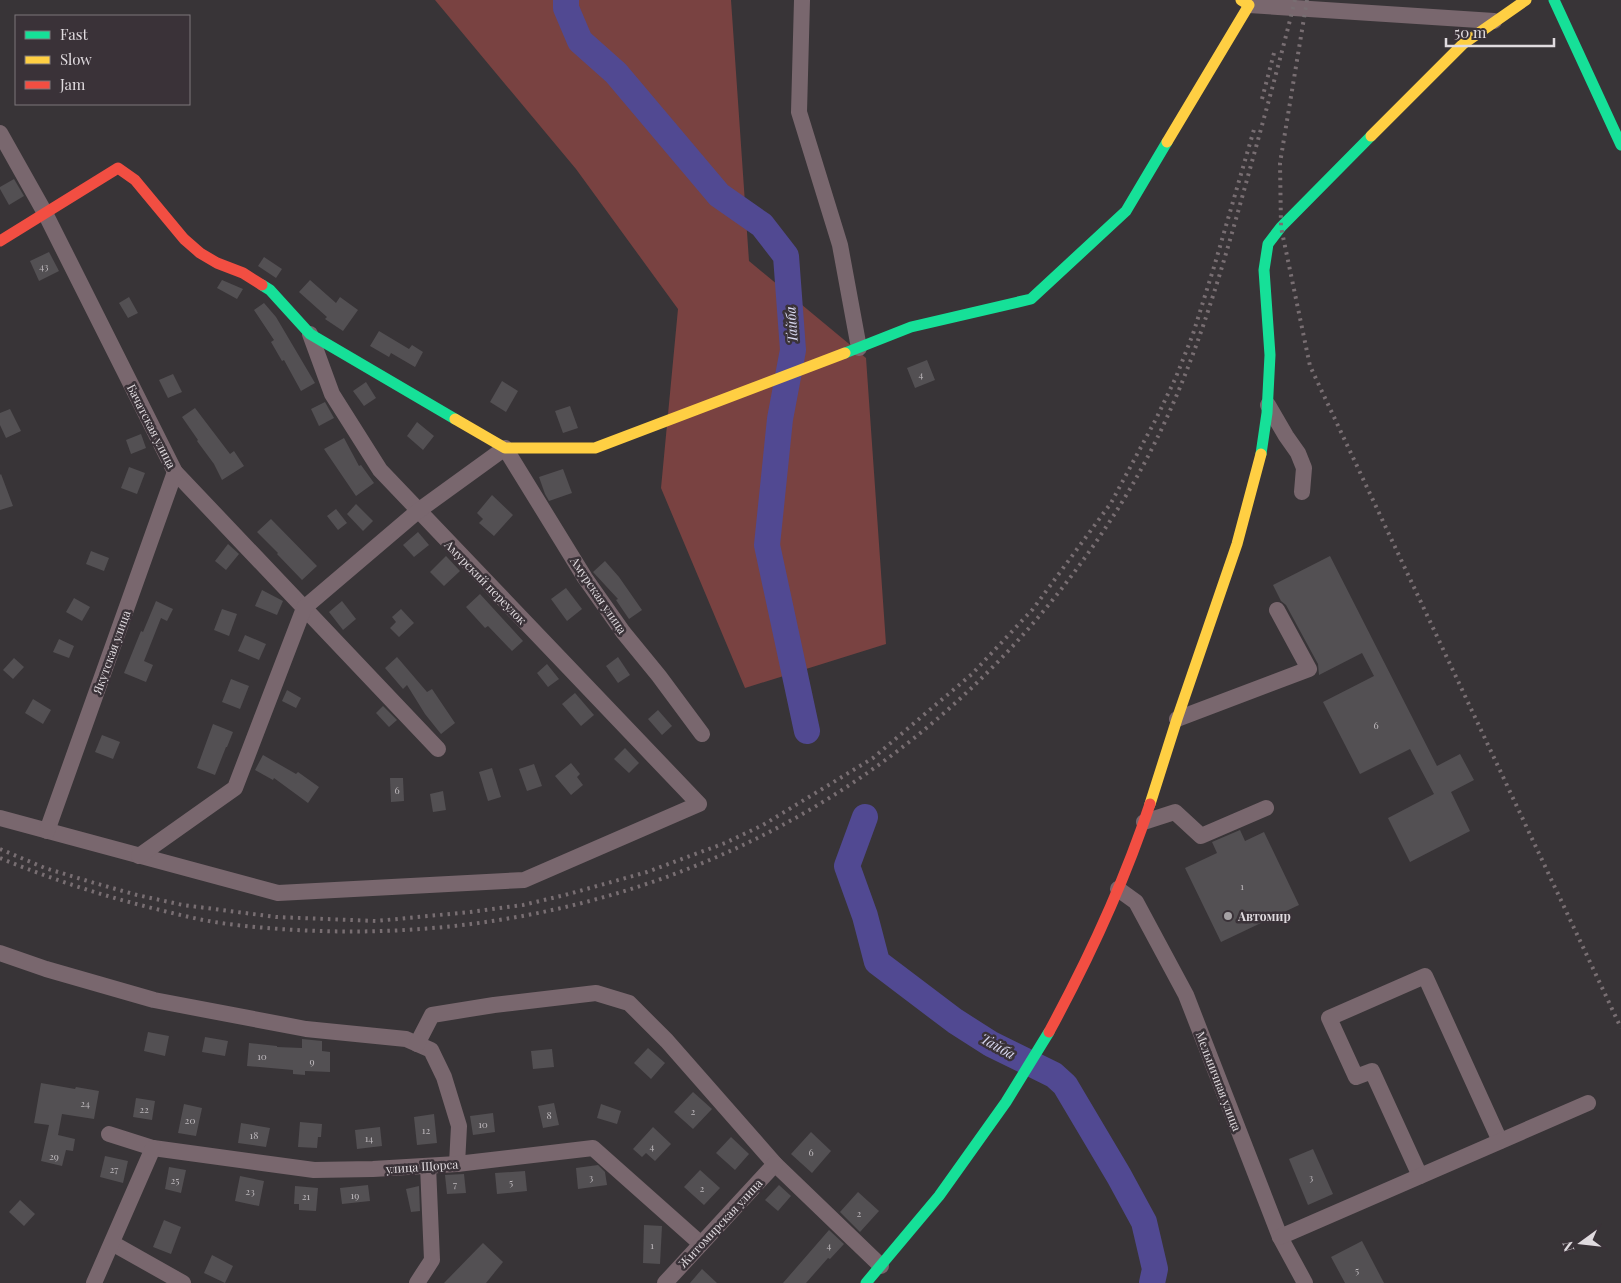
<svg xmlns="http://www.w3.org/2000/svg" width="1621" height="1283" font-family="'Playfair Display',serif">
	<rect width="100%" height="100%" fill="#383437"/>
	<polygon fill="#794241" points="435,0 731,0 749,261 866,358 886,644 745,688 661,488 678,309 576,169"/>
	<g fill="none" stroke-linecap="round" stroke-linejoin="round">
		<g stroke="#514992" stroke-width="26">
			<polyline points="566,0 566,8 580,41 616,73 719,195 762,225 786,256 793,350 780,419 767,545 807,731"/>
			<polyline points="865,817 847,866 865,916 877,962 955,1021 991,1044 1054,1075 1065,1085 1119,1176 1144,1222 1155,1269 1152,1283"/>
		</g>
	</g>
	<g fill="#535053">
		<polygon points="14,179 24,196 9,205 0,189 0,187"/>
		<polygon points="49,252 59,271 39,281 30,261"/>
		<polygon points="264,257 282,269 276,278 258,266"/>
		<polygon points="222,280 243,289 237,299 217,288"/>
		<polygon points="310,280 336,303 340,297 358,310 343,331 325,319 327,317 299,292"/>
		<polygon points="129,297 138,313 128,318 119,303"/>
		<polygon points="264,303 276,317 315,383 301,391 284,360 282,361 271,342 274,340 254,310"/>
		<polygon points="379,331 409,349 412,345 423,352 415,367 391,353 389,357 370,346"/>
		<polygon points="927,360 935,380 915,388 907,368"/>
		<polygon points="173,374 182,392 168,398 159,380"/>
		<polygon points="502,381 518,391 506,412 490,402"/>
		<polygon points="366,382 376,398 364,406 353,391"/>
		<polygon points="325,402 334,418 319,426 311,409"/>
		<polygon points="570,406 578,428 563,433 555,411"/>
		<polygon points="195,408 230,454 234,451 244,466 222,480 214,464 197,441 198,440 182,417"/>
		<polygon points="10,409 21,431 6,438 0,425 0,413"/>
		<polygon points="417,422 434,436 423,450 407,436"/>
		<polygon points="141,434 146,448 131,454 126,440"/>
		<polygon points="344,438 359,466 361,465 374,483 356,496 324,449"/>
		<polygon points="129,467 145,473 137,494 121,488"/>
		<polygon points="563,469 572,493 549,501 545,494 539,477"/>
		<polygon points="1,474 13,506 0,510 0,475"/>
		<polygon points="492,495 513,515 494,536 479,523 483,519 477,513"/>
		<polygon points="356,504 373,521 363,531 347,514"/>
		<polygon points="336,509 347,523 338,530 327,516"/>
		<polygon points="271,519 317,566 302,580 277,554 278,553 257,532"/>
		<polygon points="418,532 429,545 414,557 403,545"/>
		<polygon points="228,544 239,554 226,570 215,561"/>
		<polygon points="91,551 109,558 104,571 86,564"/>
		<polygon points="446,556 460,571 444,586 430,572"/>
		<polygon points="1330,556 1437,766 1460,754 1474,780 1451,792 1470,831 1410,862 1388,818 1434,794 1410,749 1360,774 1323,702 1374,676 1362,653 1319,675 1318,664 1286,605 1281,601 1273,585"/>
		<polygon points="605,561 619,577 642,610 629,619 616,600 618,599 593,572"/>
		<polygon points="566,588 582,609 567,621 551,599"/>
		<polygon points="262,590 283,601 277,615 255,606"/>
		<polygon points="480,594 523,641 512,651 488,626 485,628 466,607"/>
		<polygon points="74,598 90,607 82,621 66,612"/>
		<polygon points="156,601 173,609 167,621 161,618 144,661 153,665 146,682 124,673 141,631 143,632"/>
		<polygon points="342,601 356,619 343,630 329,612"/>
		<polygon points="222,609 237,614 229,636 214,630"/>
		<polygon points="401,609 414,623 399,637 390,628 396,622 392,617"/>
		<polygon points="245,635 266,644 259,660 238,651"/>
		<polygon points="59,639 74,646 69,658 53,652"/>
		<polygon points="397,657 427,692 432,689 455,723 441,734 425,714 407,685 403,689 385,668"/>
		<polygon points="618,657 630,675 618,683 606,666"/>
		<polygon points="14,658 24,667 13,679 3,670"/>
		<polygon points="547,664 559,679 548,687 537,673"/>
		<polygon points="231,679 249,686 240,709 222,702"/>
		<polygon points="287,690 301,698 296,708 282,701"/>
		<polygon points="575,693 594,715 581,726 562,704"/>
		<polygon points="33,699 51,710 43,724 25,713"/>
		<polygon points="383,706 397,720 389,727 376,713"/>
		<polygon points="658,710 672,726 662,735 648,719"/>
		<polygon points="213,724 233,732 227,747 226,747 215,775 197,768"/>
		<polygon points="102,735 120,742 113,759 95,752"/>
		<polygon points="625,748 639,763 629,773 614,759"/>
		<polygon points="263,755 296,774 298,772 319,787 308,803 274,778 273,780 255,770"/>
		<polygon points="571,763 580,774 577,777 583,785 571,795 555,776"/>
		<polygon points="534,764 542,786 527,791 519,769"/>
		<polygon points="492,768 501,797 488,801 479,772"/>
		<polygon points="390,778 403,778 404,801 391,802"/>
		<polygon points="443,791 446,810 433,812 430,794"/>
		<polygon points="1240,830 1245,841 1264,832 1299,905 1221,942 1185,868 1217,853 1212,842"/>
		<polygon points="148,1032 169,1036 165,1056 144,1051"/>
		<polygon points="205,1037 228,1041 225,1056 202,1052"/>
		<polygon points="302,1039 322,1041 322,1051 330,1052 330,1072 305,1071 305,1075 293,1074 293,1070 247,1066 249,1043 277,1046 277,1047 302,1048"/>
		<polygon points="648,1048 665,1063 651,1079 634,1063"/>
		<polygon points="552,1049 554,1067 533,1069 531,1051"/>
		<polygon points="41,1083 75,1089 76,1087 99,1091 94,1119 62,1114 58,1135 75,1139 73,1151 66,1150 62,1166 41,1161 49,1125 34,1123"/>
		<polygon points="693,1092 712,1109 693,1129 674,1112"/>
		<polygon points="136,1098 155,1101 152,1120 133,1117"/>
		<polygon points="554,1103 559,1125 543,1128 538,1106"/>
		<polygon points="184,1104 202,1108 196,1136 178,1133"/>
		<polygon points="601,1104 621,1111 617,1124 597,1118"/>
		<polygon points="493,1113 495,1132 473,1135 470,1116"/>
		<polygon points="434,1114 437,1143 417,1145 414,1117"/>
		<polygon points="300,1122 322,1124 321,1137 318,1137 317,1148 298,1147"/>
		<polygon points="241,1123 270,1128 266,1147 238,1143"/>
		<polygon points="380,1127 382,1146 357,1149 355,1130"/>
		<polygon points="653,1127 671,1144 655,1161 646,1153 642,1157 633,1149"/>
		<polygon points="811,1132 831,1151 812,1173 791,1154"/>
		<polygon points="731,1137 749,1154 735,1170 716,1153"/>
		<polygon points="1313,1149 1333,1194 1308,1205 1289,1159"/>
		<polygon points="105,1156 128,1161 123,1183 100,1177"/>
		<polygon points="598,1165 605,1172 607,1185 578,1189 576,1168"/>
		<polygon points="169,1167 186,1170 181,1193 165,1189"/>
		<polygon points="700,1170 720,1188 704,1205 684,1187"/>
		<polygon points="525,1171 527,1191 497,1194 495,1173"/>
		<polygon points="464,1174 466,1193 447,1194 445,1175"/>
		<polygon points="240,1176 264,1181 259,1206 235,1201"/>
		<polygon points="368,1185 370,1201 342,1204 340,1188"/>
		<polygon points="779,1185 791,1196 778,1211 765,1200"/>
		<polygon points="295,1186 318,1188 316,1211 299,1210 299,1204 294,1204"/>
		<polygon points="419,1186 420,1211 411,1212 406,1189"/>
		<polygon points="858,1192 879,1211 860,1232 840,1212"/>
		<polygon points="20,1200 35,1214 24,1226 9,1212"/>
		<polygon points="164,1220 181,1227 171,1254 153,1247"/>
		<polygon points="644,1225 662,1226 660,1264 643,1263"/>
		<polygon points="829,1230 844,1244 830,1259 828,1258 806,1283 783,1283"/>
		<polygon points="1362,1241 1384,1283 1345,1283 1331,1257"/>
		<polygon points="483,1243 503,1262 486,1283 444,1283"/>
		<polygon points="212,1255 233,1266 225,1283 204,1273"/>
		<polygon points="702,1269 717,1283 690,1283"/>
	</g>
	<g fill="none" stroke-linecap="round" stroke-linejoin="round">
		<g stroke="#79676e" stroke-width="16">
			<polyline points="802,0 799,112 840,245 859,348"/>
			<polyline points="1249,0 1249,5 1494,21"/>
			<polyline points="0,133 45,213 175,472 438,749"/>
			<polyline points="1268,405 1286,436 1298,453 1304,468 1302,492"/>
			<polyline points="1177,719 1309,669 1277,610"/>
			<polyline points="0,818 278,893 524,880 699,804 380,470 332,394 310,334"/>
			<polyline points="1144,822 1175,812 1201,836 1266,808"/>
			<polyline points="47,831 175,472"/>
			<polyline points="139,856 235,788 304,608 418,511 505,448 585,578 623,632 659,676 702,734"/>
			<polyline points="1118,889 1136,902 1186,995 1280,1237 1305,1283"/>
			<polyline points="0,953 46,969 154,1000 306,1029 406,1039 431,1050 444,1077 459,1126 457,1164"/>
			<polyline points="417,1044 432,1015 494,1005 596,993 629,1003 667,1041 775,1164 881,1266"/>
			<polyline points="109,1134 153,1148 314,1170 373,1169 457,1164 593,1148 701,1244"/>
			<polyline points="1420,1176 1372,1071 1356,1077 1329,1018 1425,976 1500,1141"/>
			<polyline points="1280,1237 1588,1103"/>
			<polyline points="112,1243 183,1283"/>
			<polyline points="94,1283 153,1148"/>
			<polyline points="417,1283 432,1260 428,1166"/>
			<polyline points="665,1283 775,1164"/>
		</g>
		<g stroke="#16e098" stroke-width="11">
			<polyline points="1554,0 1621,145"/>
			<polyline points="262,285 270,290 310,334 455,419"/>
			<polyline points="845,353 911,327 1031,299 1126,211 1167,142"/>
			<polyline points="1261,454 1267,413 1270,355 1264,270 1268,244 1281,227 1371,136"/>
			<polyline points="866,1283 939,1196 1006,1102 1049,1032"/>
		</g>
		<g stroke="#ffcf43" stroke-width="11">
			<polyline points="1371,136 1463,44 1526,0"/>
			<polyline points="1167,142 1249,5 1241,0"/>
			<polyline points="455,419 505,448 595,448 845,353"/>
			<polyline points="1150,804 1177,719 1237,544 1261,454"/>
		</g>
		<g stroke="#f24e42" stroke-width="11">
			<polyline points="0,241 118,168 135,180 184,239 200,253 217,263 243,273 262,285"/>
			<path d="M1049,1032C1088,960 1124,883 1150,804"/>
		</g>
		<g stroke="#786e72" stroke-width="4" stroke-dasharray="2.5 5" stroke-linecap="butt">
			<polyline points="1307,0 1280,163 1281,227 1310,366 1621,1028"/>
			<polyline points="1262,99 1274,53"/>
			<polyline points="0,849 45,868 91,882 137,895 183,905 276,917 376,921 470,912 523,905 565,895 647,872 725,843 763,825 873,758 972,674 1033,609 1111,503 1156,419 1176,377 1193,334 1214,267 1255,126"/>
			<path d="M0,858C51,879 103,896 156,909C180,915 204,921 228,924C590,968 924,817 1119,507C1181,408 1212,305 1243,194C1261,129 1279,65 1295,0"/>
		</g>
	</g>
	<circle fill="#a5a1a4" stroke="#3a3238" stroke-width="2" cx="1228" cy="916" r="5"/>
	<g text-anchor="middle" dominant-baseline="central" stroke-width="5" stroke-linejoin="round" paint-order="stroke">
		<g font-size="10" fill="#bdb8bc">
			<text x="44" y="266">43</text>
			<text x="921" y="374">4</text>
			<text x="1376" y="725">6</text>
			<text x="397" y="790">6</text>
			<text x="1242" y="886">1</text>
			<text x="262" y="1056">10</text>
			<text x="312" y="1061">9</text>
			<text x="85" y="1103">24</text>
			<text x="144" y="1109">22</text>
			<text x="693" y="1111">2</text>
			<text x="549" y="1115">8</text>
			<text x="190" y="1120">20</text>
			<text x="483" y="1124">10</text>
			<text x="426" y="1130">12</text>
			<text x="254" y="1135">18</text>
			<text x="369" y="1138">14</text>
			<text x="652" y="1146">4</text>
			<text x="811" y="1152">6</text>
			<text x="54" y="1156">29</text>
			<text x="114" y="1169">27</text>
			<text x="591" y="1177">3</text>
			<text x="1311" y="1177">3</text>
			<text x="175" y="1180">25</text>
			<text x="511" y="1182">5</text>
			<text x="455" y="1184">7</text>
			<text x="702" y="1188">2</text>
			<text x="250" y="1191">23</text>
			<text x="355" y="1195">19</text>
			<text x="306" y="1196">21</text>
			<text x="859" y="1213">2</text>
			<text x="652" y="1245">1</text>
			<text x="829" y="1245">4</text>
			<text x="1357" y="1270">5</text>
		</g>
		<g font-size="12" fill="#e0dbdf" stroke="#3a3238">
			<text transform="translate(152 426) rotate(63)">Бачатская улица</text>
			<text transform="translate(486 582) rotate(46)">Амурский переулок</text>
			<text transform="translate(599 595) rotate(56)">Амурская улица</text>
			<text transform="translate(111 652) rotate(-70)">Якутская улица</text>
			<text transform="translate(1219 1081) rotate(69)">Мельничная улица</text>
			<text transform="translate(422 1166) rotate(-4)">улица Щорса</text>
			<text transform="translate(720 1223) rotate(-47)">Житомирская улица</text>
		</g>
		<g font-size="12" font-weight="bold" fill="#e0dbdf" stroke="#3a3238" text-anchor="start">
			<text x="1238" y="916">Автомир</text>
		</g>
		<g font-size="14" font-style="italic" fill="#d9d9f0" stroke="#3a3238">
			<text transform="translate(791 325) rotate(-94)">Тайба</text>
			<text transform="translate(998 1046) rotate(29)">Тайба</text>
		</g>
	</g>
	<rect x="15" y="15" width="175" height="90" fill="#3a3238" stroke="#7c767b"/>
	<rect x="25" y="31" width="25" height="8" fill="#16e098" stroke="#7c767b"/>
	<text x="60" y="40" font-size="15" fill="#e0dbdf">Fast</text>
	<rect x="25" y="56" width="25" height="8" fill="#ffcf43" stroke="#7c767b"/>
	<text x="60" y="65" font-size="15" fill="#e0dbdf">Slow</text>
	<rect x="25" y="81" width="25" height="8" fill="#f24e42" stroke="#7c767b"/>
	<text x="60" y="90" font-size="15" fill="#e0dbdf">Jam</text>
	<g transform="translate(1581 1243) rotate(255)" stroke="#3a3238" stroke-width="4" paint-order="stroke">
	<path d="M0-4L9 19L0 12L-9 19Z" fill="#e0dbdf"/>
	<text y="-8" font-size="14" font-weight="bold" text-anchor="middle" fill="#e0dbdf">N</text>
	</g>
	<path d="M1446 38v8h108v-8" fill="none" stroke="#e0dbdf" stroke-width="2.5"/>
	<text x="1454" y="38" font-size="15" fill="#e0dbdf" stroke="#3a3238" stroke-width="4" paint-order="stroke">50 m</text>
</svg>
